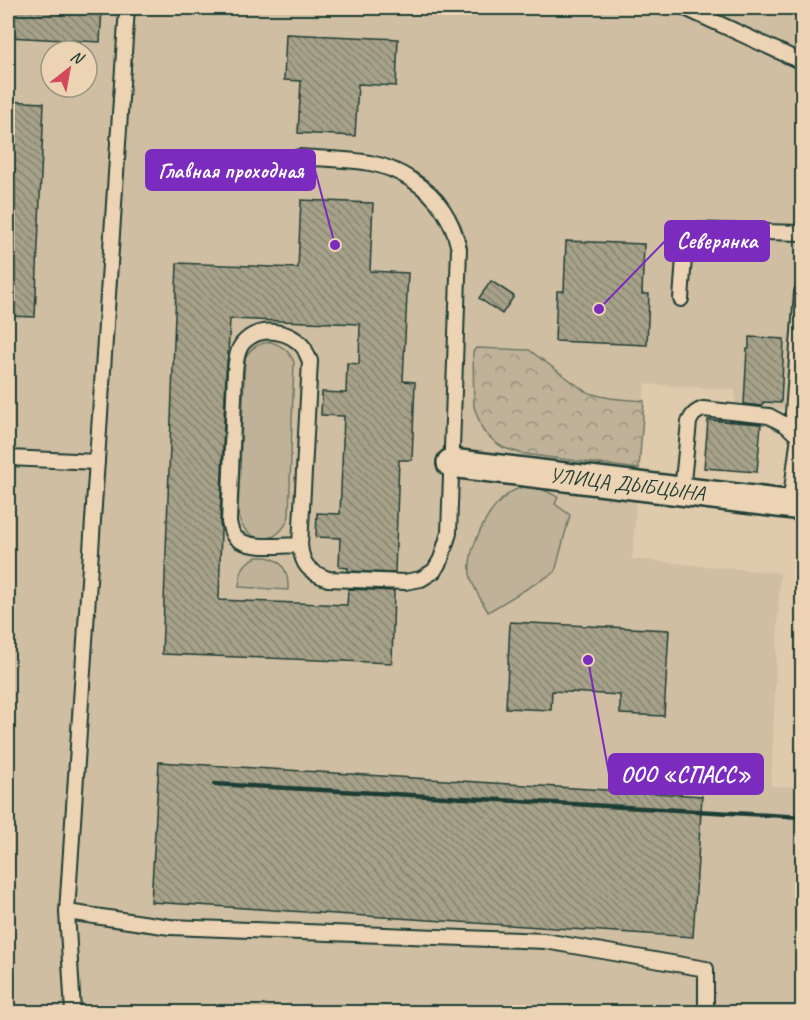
<svg xmlns="http://www.w3.org/2000/svg" width="810" height="1020" font-family="Caveat,sans-serif">
	<defs>
		<pattern id="forest-crowns" width="20" height="18" patternUnits="userSpaceOnUse" patternTransform="scale(1.5)"><rect width="20" height="18" fill="#bfb298"/><path d="M2 6a3 3 0 1 1 6 0M12 15a3 3 0 1 1 6 0" fill="none" stroke="#9b927d"/></pattern>
		<pattern id="building-back-hatch" width="6" height="6" patternUnits="userSpaceOnUse" patternTransform="scale(1.5)"><rect width="6" height="6" fill="#a6a189"/><path d="M-1 5l2 2M0 0l6 6M5-1l2 2" fill="none" stroke="#878471"/></pattern>
	</defs>
	<rect width="100%" height="100%" fill="#e0caac"/>
	<filter id="ink" filterUnits="userSpaceOnUse"><feTurbulence type="fractalNoise" baseFrequency=".0167" numOctaves="2"/><feDisplacementMap in="SourceGraphic" scale="12" xChannelSelector="R" yChannelSelector="G"/><feConvolveMatrix kernelMatrix="1 2 1 2 8 2 1 2 1" color-interpolation-filters="sRGB"/></filter>
	<g filter="url(#ink)">
		<path fill="#cfbea2" fill-rule="evenodd" d="M8,8H802V395L786,393L783,410L735,404V390L645,384L632,559L780,573L771,786L802,787V1012H8ZM51,51H87V87H51Z"/>
		<g fill="#bfb298" stroke="#6f7866" stroke-width="1.5">
			<path d="M271,342C283,346 289,351 294,362L289,516C279,549 241,544 238,511L245,358C251,347 259,343 271,342Z"/>
			<path d="M529,485L538,487L558,497L555,504L570,515L555,572L488,612C482,601 472,587 470,574C467,548 488,510 507,495C514,489 521,487 529,485Z"/>
			<path d="M257,557C280,555 289,569 288,590L239,587C240,572 242,563 257,557Z"/>
		</g>
		<path fill="url(#forest-crowns)" stroke="#6f7866" stroke-width="1.5" d="M476,348L529,350L585,391C603,399 624,399 644,401L639,469L524,454L504,448L496,443L483,431L474,407L473,352Z"/>
		<g fill="url(#building-back-hatch)" stroke="#1f3d34" stroke-width="1.5">
			<polygon points="8,8 102,8 100,42 8,37"/>
			<polygon points="286,34 398,39 396,86 358,84 355,136 298,133 301,81 284,80"/>
			<polygon points="8,101 44,103 35,317 8,316"/>
			<polygon points="301,200 373,203 370,271 408,273 403,381 415,382 412,460 399,460 395,573 348,571 348,568 339,567 340,538 316,537 317,513 340,514 344,416 321,415 322,392 346,393 347,363 359,364 360,324 230,319 228,354 226,372 220,522 221,529 219,600 347,605 348,589 394,591 392,663 162,654 177,263 298,268"/>
			<polygon points="566,241 644,244 642,294 649,294 647,345 555,341 557,291 564,291"/>
			<polygon points="491,281 514,296 502,314 479,298"/>
			<polygon points="749,337 784,339 781,403 763,402 762,406 744,404 747,349 749,349"/>
			<polygon points="708,420 761,424 757,472 704,468"/>
			<polygon points="510,622 669,630 664,716 620,714 620,695 552,691 551,710 506,708"/>
			<polygon points="159,762 702,796 693,937 151,902"/>
		</g>
		<g fill="none" stroke-linecap="round" stroke-linejoin="round">
			<defs>
				<g id="lane">
					<polyline points="685,8 802,62"/>
					<path d="M299,157C323,159 347,159 370,163C397,168 428,186 443,210C451,222 456,235 459,249L449,533L441,559L434,571L421,579L405,582L328,579C309,572 302,565 300,545L310,361C308,357 306,352 304,348C291,331 262,325 245,341C237,348 236,361 235,372L229,522C230,526 231,532 234,536C247,551 282,545 300,545"/>
					<polyline points="681,299 686,230 802,233"/>
					<path d="M800,428C794,424 793,420 793,413L802,292"/>
					<polyline points="8,458 97,462"/>
					<path d="M682,491L689,422C692,415 695,412 703,409L769,416L786,425L799,437"/>
					<polyline points="790,505 800,428"/>
					<polyline points="67,912 170,927 545,941 706,969 706,1012"/>
					<polyline points="73,1012 67,912 127,8"/>
				</g>
				<polyline id="street" points="451,463 802,506"/>
			</defs>
			<use href="#lane" stroke="#1f3d34" stroke-width="18"/>
			<use href="#street" stroke="#1f3d34" stroke-width="32"/>
			<use href="#lane" stroke="#ecd3b4" stroke-width="14"/>
			<use href="#street" stroke="#ecd3b4" stroke-width="27"/>
			<polyline stroke="#1f3d34" stroke-width="4.5" points="214,784 802,817"/>
		</g>
	</g>
	<g text-anchor="middle" dominant-baseline="central" stroke-width="4.5" stroke-linejoin="round" paint-order="stroke">
		<g font-size="21" fill="#1f3d34" stroke="#ecd3b4">
			<text transform="translate(627 484) rotate(7)">УЛИЦА ДЫБЦЫНА</text>
		</g>
	</g>
	<path fill="none" stroke="#7b2cbf" stroke-width="2" d="M335 245L315 170M599 309L665 241M588 660L609 774"/>
	<g fill="#7b2cbf" stroke="#ecd3b4" stroke-width="2">
		<circle cx="335" cy="245" r="6"/>
		<circle cx="599" cy="309" r="6"/>
		<circle cx="588" cy="660" r="6"/>
	</g>
	<g fill="#7b2cbf" stroke="#7b2cbf" stroke-width="2">
		<rect x="146" y="150" width="169" height="40" rx="6"/>
		<rect x="665" y="221" width="104" height="40" rx="6"/>
		<rect x="609" y="754" width="154" height="40" rx="6"/>
	</g>
	<g font-size="22" text-anchor="middle" font-weight="bold" fill="#fff">
		<text x="231" y="178">Главная проходная</text>
		<text x="717" y="248">Северянка</text>
		<text x="686" y="782">ООО «СПАСС»</text>
	</g>
	<rect width="810" height="1020" fill="none" stroke="#ecd3b4" stroke-width="30"/>
	<rect x="15" y="15" width="780" height="990" fill="none" stroke="#1f3d34" stroke-width="2" filter="url(#ink)"/>
	<g transform="translate(69 69) rotate(31)"><circle r="28" fill="#ecd3b4" stroke="#9a9781" stroke-width="1.5"/>
	<path d="M0-4.5L10 22L0 15L-10 22Z" fill="#d1495b"/>
	<text y="-9" font-size="16" font-weight="bold" text-anchor="middle" fill="#1f3d34">N</text>
	</g>
</svg>
